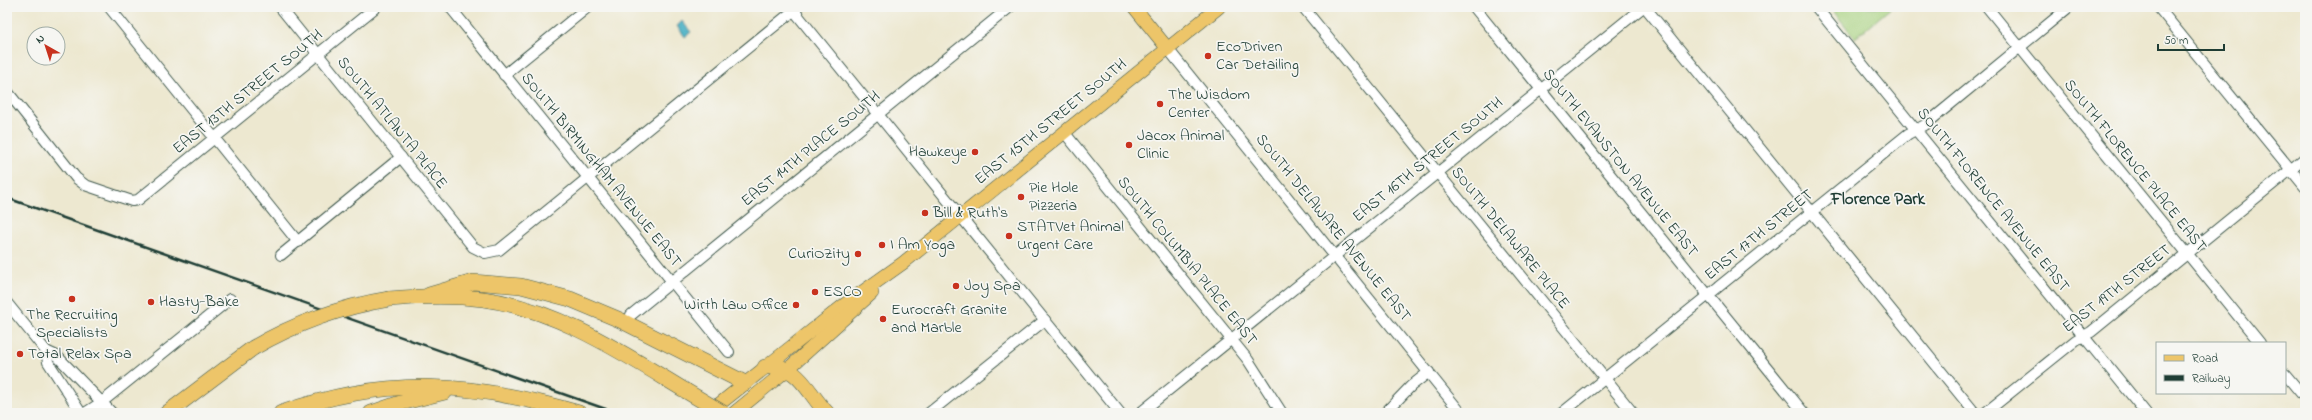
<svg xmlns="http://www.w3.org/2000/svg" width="2312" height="420" font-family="'Indie Flower',sans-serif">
	<rect width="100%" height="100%" fill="#f6f6f2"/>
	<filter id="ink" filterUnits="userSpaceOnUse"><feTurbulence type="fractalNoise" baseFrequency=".025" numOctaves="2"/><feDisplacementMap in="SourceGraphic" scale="8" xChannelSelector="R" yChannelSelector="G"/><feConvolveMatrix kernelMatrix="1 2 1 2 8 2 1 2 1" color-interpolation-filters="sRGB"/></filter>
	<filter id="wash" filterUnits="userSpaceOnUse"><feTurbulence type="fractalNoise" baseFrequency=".012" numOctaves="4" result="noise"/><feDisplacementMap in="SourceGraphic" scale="16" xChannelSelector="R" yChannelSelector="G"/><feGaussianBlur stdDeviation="0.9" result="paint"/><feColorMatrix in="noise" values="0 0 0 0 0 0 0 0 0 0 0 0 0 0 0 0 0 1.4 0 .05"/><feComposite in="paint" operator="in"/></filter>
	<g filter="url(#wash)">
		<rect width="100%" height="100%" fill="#ede8d0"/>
		<polygon fill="#a5d07c" stroke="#628658" points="1830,7 1892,7 1855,38"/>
		<polygon fill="#44aec3" stroke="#32767c" points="682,21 691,32 685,37 677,26"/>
	</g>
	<g filter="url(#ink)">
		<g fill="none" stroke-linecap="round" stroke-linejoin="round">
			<defs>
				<g id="minor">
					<polyline points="109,7 298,242"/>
					<polyline points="280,7 473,247 485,253 499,250 798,7"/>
					<polyline points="450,7 729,352"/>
					<polyline points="791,7 1120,413"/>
					<polyline points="1303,7 1633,413"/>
					<polyline points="1474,7 1804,413"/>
					<polyline points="1645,7 1975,413"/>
					<polyline points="1816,7 2146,413"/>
					<polyline points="1987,7 2260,343"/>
					<polyline points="2158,7 2305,187"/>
					<polyline points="1168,49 1461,413"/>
					<polyline points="504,75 588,7"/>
					<polyline points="7,91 76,178 85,185 132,201 138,200 376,7"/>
					<polyline points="1064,132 1248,360 1282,413"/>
					<polyline points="281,255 401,157"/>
					<polyline points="7,303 46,351 48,362 81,413"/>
					<polyline points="631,315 1010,7"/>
					<polyline points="46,351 57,356 112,413"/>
					<polyline points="2285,374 2305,398"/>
					<polyline points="85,413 102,402 230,299"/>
					<polyline points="929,413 1045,320"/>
					<polyline points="1140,413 1643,7"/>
					<polyline points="1385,413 1411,386 1429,372"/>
					<polyline points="1562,413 1908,134 1925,125 2069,7"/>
					<polyline points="1985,413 2076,340 2091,332 2305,158"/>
				</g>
				<g id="major">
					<polyline points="1134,7 1168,49"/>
					<polyline points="708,413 844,305 903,263 1219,7"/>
					<polyline points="734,413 788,369 872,293"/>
				</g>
				<g id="highway">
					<polyline points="429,295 473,282 521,286 570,299 620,320 745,383"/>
					<path d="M389,299C421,296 451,295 483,299C557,309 623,353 686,391"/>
					<path d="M765,367C798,362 807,392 827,413"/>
					<polyline points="167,413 253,348"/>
					<path d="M281,413C389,375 471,382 579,413"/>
					<polyline points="371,413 397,404 445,392"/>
				</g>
			</defs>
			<use href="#minor" stroke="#3e574b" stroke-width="12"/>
			<use href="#major" stroke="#3e574b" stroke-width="14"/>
			<use href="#highway" stroke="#3e574b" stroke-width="16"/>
			<use href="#minor" stroke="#fff" stroke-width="10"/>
			<use href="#major" stroke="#edc569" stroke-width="13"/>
			<use href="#highway" stroke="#edc569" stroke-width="15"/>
			<polyline stroke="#1f3d34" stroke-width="2.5" points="7,198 617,413"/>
			<defs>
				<g id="highway-bridge">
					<path d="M253,348C296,323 340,307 389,299"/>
					<polyline points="686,391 723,413"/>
				</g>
			</defs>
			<use href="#highway-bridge" stroke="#3e574b" stroke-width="16" stroke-linecap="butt"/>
			<use href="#highway-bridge" stroke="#edc569" stroke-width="15"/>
		</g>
	</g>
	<g fill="#c8321e" stroke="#f6f6f2" stroke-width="1.5">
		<circle cx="1208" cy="56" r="4"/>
		<circle cx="1160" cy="104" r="4"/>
		<circle cx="1129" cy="145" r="4"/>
		<circle cx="975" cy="152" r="4"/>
		<circle cx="1021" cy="197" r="4"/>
		<circle cx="925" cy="213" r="4"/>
		<circle cx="1009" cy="236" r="4"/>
		<circle cx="882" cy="245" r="4"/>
		<circle cx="858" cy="254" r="4"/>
		<circle cx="956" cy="286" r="4"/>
		<circle cx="815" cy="292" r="4"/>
		<circle cx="72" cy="299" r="4"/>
		<circle cx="151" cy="302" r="4"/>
		<circle cx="796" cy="305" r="4"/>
		<circle cx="883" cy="319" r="4"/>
		<circle cx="20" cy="354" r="4"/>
	</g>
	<g text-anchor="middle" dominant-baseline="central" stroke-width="3.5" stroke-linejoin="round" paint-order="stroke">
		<g font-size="16" fill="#1f3d34" stroke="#f6f6f2" text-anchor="start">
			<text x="1216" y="47">EcoDriven<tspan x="1216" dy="18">Car Detailing</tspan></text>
			<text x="1168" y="95">The Wisdom<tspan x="1168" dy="18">Center</tspan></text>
			<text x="1137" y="136">Jacox Animal<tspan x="1137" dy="18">Clinic</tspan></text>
			<text x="967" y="152" text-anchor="end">Hawkeye</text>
			<text x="1029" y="188">Pie Hole<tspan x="1029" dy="18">Pizzeria</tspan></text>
			<text x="933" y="213">Bill &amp; Ruth's</text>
			<text x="1017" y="227">STATVet Animal<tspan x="1017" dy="18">Urgent Care</tspan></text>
			<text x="890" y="245">I Am Yoga</text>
			<text x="850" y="254" text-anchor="end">CuriOZity</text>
			<text x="964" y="286">Joy Spa</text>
			<text x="823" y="292">ESCO</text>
			<text x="159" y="302">Hasty-Bake</text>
			<text x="788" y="305" text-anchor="end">Wirth Law Office</text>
			<text x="891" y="310">Eurocraft Granite<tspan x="891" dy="18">and Marble</tspan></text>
			<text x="72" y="315" text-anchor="middle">The Recruiting<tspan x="72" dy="18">Specialists</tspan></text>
			<text x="28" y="354">Total Relax Spa</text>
		</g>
		<g font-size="16" fill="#1f3d34" stroke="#f6f6f2">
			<text transform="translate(248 92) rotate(-39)">EAST 13TH STREET SOUTH</text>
			<text transform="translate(1051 122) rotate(-39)">EAST 15TH STREET SOUTH</text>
			<text transform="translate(392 123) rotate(51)">SOUTH ATLANTA PLACE</text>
			<text transform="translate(811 149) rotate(-39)">EAST 14TH PLACE SOUTH</text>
			<text transform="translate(1428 160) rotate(-39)">EAST 16TH STREET SOUTH</text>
			<text transform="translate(1620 163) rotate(51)">SOUTH EVANSTON AVENUE EAST</text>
			<text transform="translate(2135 166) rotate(51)">SOUTH FLORENCE PLACE EAST</text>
			<text transform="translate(601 170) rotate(51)">SOUTH BIRMINGHAM AVENUE EAST</text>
			<text transform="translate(1993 200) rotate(51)">SOUTH FLORENCE AVENUE EAST</text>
			<text transform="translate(1333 228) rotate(51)">SOUTH DELAWARE AVENUE EAST</text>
			<text transform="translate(1759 235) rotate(-39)">EAST 17TH STREET</text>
			<text transform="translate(1510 238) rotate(51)">SOUTH DELAWARE PLACE</text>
			<text transform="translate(1187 261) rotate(51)">SOUTH COLUMBIA PLACE EAST</text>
			<text transform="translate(2117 289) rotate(-38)">EAST 19TH STREET</text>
		</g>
		<g font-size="17" font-weight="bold" fill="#1f3d34" stroke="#f6f6f2">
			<text x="1878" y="199">Florence Park</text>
		</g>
	</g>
	<rect width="2312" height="420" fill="none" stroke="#f6f6f2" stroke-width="24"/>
	<rect x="2156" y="342" width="130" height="52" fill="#f6f6f2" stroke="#a0aca6"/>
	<rect x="2164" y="355" width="20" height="6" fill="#edc569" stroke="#a0aca6"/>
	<text x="2192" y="362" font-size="12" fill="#1f3d34">Road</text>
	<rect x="2164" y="375" width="20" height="6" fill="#1f3d34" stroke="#a0aca6"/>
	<text x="2192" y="382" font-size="12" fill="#1f3d34">Railway</text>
	<g transform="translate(46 46) rotate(321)"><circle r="19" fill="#f6f6f2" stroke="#a0aca6"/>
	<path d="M0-3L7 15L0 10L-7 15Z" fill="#c8321e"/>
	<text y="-6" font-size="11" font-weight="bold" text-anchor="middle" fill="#1f3d34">N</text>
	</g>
	<path d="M2158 44v6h66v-6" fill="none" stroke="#1f3d34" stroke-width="2"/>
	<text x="2164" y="44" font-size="12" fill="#1f3d34" stroke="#f6f6f2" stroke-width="3" paint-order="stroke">50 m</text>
</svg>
